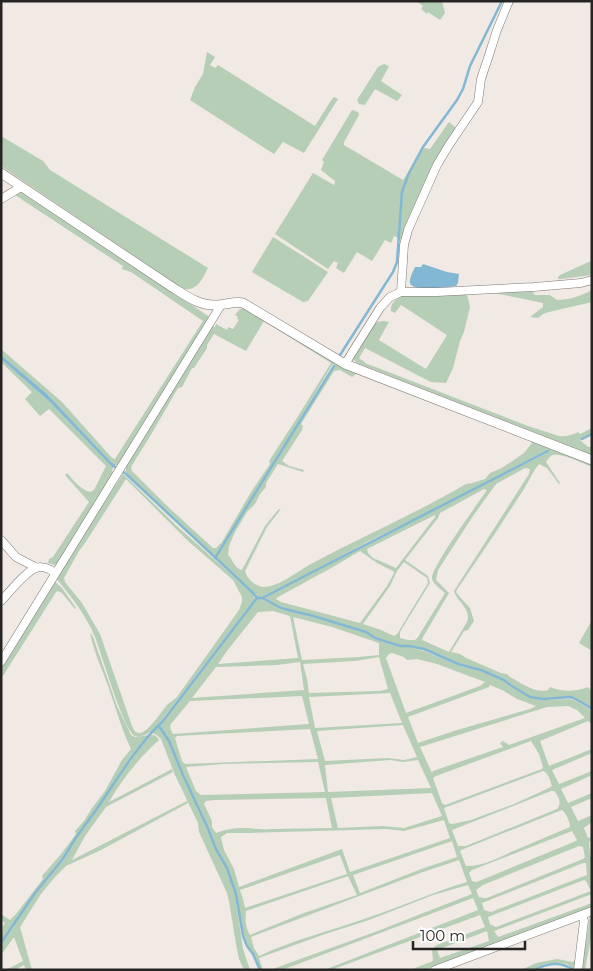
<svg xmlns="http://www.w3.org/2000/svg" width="593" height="971" font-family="Montserrat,sans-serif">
	<rect width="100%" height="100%" fill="#f0e9e4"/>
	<g fill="#b6ceb5" fill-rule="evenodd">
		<polygon points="416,1 442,1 445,13 440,20 428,12 427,14 421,9 423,6"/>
		<polygon points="207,52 215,57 210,65 215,68 218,65 315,126 332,99 334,97 338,99 304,153 283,142 274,154 190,100 195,87 203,74"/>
		<polygon points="384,64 389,66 381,81 402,95 397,101 375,89 365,105 359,104 357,100 378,67"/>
		<polygon points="352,110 358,112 359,115 344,142 344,145 403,180 424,148 430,149 449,122 457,129 402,240 394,236 391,243 385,240 372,261 357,252 344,273 336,268 338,263 334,261 328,269 275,234 313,173 334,185 335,181 321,170 324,162 322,160"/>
		<path d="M1,136L43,161L50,170L208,268C202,279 198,291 183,289L1,166Z"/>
		<polygon points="20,191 128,262 211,318 121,465 116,465 111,462 47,394 1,355 1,349 62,402 112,458 115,459 203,321 131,272 122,269 123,266 15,195"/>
		<polygon points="273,237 328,272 308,301 303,302 252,272"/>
		<polygon points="591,261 592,275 561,279 558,279 558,277 560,275"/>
		<path d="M531,290L535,295H550L557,300C569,300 581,296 592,290V302L549,312L543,314L538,318L530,317L543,307V303L495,293Z"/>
		<path d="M407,294H467L470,307L464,332L460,341L453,368L446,383L431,382L423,378L365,348L359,358L367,364L373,366L528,426L559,436C566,437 572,435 578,432L580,434L592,428V434L580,440L588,447H592V455L357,363L354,360L353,358L374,324C379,321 383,320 389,322L379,340L426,369L447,335L401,305L395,313L391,311C390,301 399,297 407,294Z"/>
		<path d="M246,308L336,361L592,463V467C584,464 558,451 551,456C549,458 547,460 546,462L560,483L559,484L547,468L539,464L534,471L524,489L496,532L458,588L456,592L459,596L470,608L474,621L468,630L464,631L451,652L460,654L466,658L501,673L507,674L510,677C521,683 536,694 548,690L550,687C564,692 574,692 588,687L592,692V709L581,701L571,697L543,699L530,696L510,685L505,679L481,669L458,663L424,649L409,645H400L375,637L366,632L313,615L281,608L263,598L299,578L261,597H257L253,592L216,558L335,366L334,364L332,365L279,454L215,556L180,525L125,472L126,470V466L212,326L215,327L216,324L227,330L228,327L233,329L239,320L237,319L238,317L235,315L240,309ZM264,321L331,363L295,421L269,461L270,464L251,492L222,542L216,548H213L166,505L132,471L131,467L152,433L178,388L182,387L192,368H194L207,348V345L214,334L246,351ZM340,370L352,377L356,374L530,441L532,443L524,453L502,468L490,473L485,479L472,483L466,484C415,514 361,537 309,565C297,572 278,587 264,587C256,587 247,579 245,571L267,527L281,509L278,510L265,526L243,568L241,570C234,567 233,560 228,555L229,546L235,532L247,512L255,504L260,494L266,487V483L278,464L303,472L304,470L289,466L282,461L302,430L303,426L301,424L334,371ZM546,451H548L547,453L303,577L367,542L424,514ZM525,468L530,469L529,474L454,591C457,602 472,609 467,622L449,652L422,640L423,637L449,593L436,580L438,570L473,516L496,484ZM484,489L487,490L482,497C474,509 430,569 432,579C434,585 441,589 445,593L418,637L415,640H408L400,638V632L430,583L428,576L405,560L438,518L440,513ZM435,515V517L396,568L373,558L368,553L367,549ZM360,551L377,563L393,571L394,573L387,586L360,623L281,602L276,599L278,597L333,567ZM404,562L427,578L428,583L397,634L394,636L381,630L363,624L390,586L397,571Z"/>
		<path d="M1,359L50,402L113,468L112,471L114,474L58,564L55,565L48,563L49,559L53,557L89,502L65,475L67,473C74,481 80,489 90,492L94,490L106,466L49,409L40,416L25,399L32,392L1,362Z"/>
		<path d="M123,474L178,527L252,593L255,599L160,722C155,728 145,739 135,736C124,732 101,652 95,637C86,615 70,595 55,577ZM126,479L187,540L233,580L242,597V602L239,610L177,697C174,700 170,702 167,705C161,712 147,735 138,733C134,732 132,726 131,723L100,634L82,603L65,582L64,578L79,551L85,543Z"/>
		<polygon points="55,582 62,588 76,608 75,609 62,593 58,591 56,592 1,679 1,668"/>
		<path d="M257,599H261L281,609L312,617L366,633L374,639L399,647H409L424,651L457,665L481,671L504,681L509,686L530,698L543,700L571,699L580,703L592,711V724L588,721L540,741L549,766L592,749V753L552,770L559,784L592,771V775L561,789L568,803L592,793V798L571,807L578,821L592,815V822L584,828L588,838L592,837V840L589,842L590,856L592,857V894L494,931L498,937L592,903V908L426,970H410L433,961L432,949L437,945L485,927L480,915L331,970H324L478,910L473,898L282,970H270L375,932L472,894L468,885L433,895L369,920L325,934L259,958L263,970H260L254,954L248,946L244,936L240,923L236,894L228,868L217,849L208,825L184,775L169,740L162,730L160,725ZM273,611L290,616L298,658L218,664L227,651L258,612ZM293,617L332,627L379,643V655L359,657L302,660ZM392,653L404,657L407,660L417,659L437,664L485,682L480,686L406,713L386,658L389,654ZM379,657L388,689L380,691L309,693L307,679L303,664L355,661ZM300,662L304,690L192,698L216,667L277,665ZM490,685L504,691L517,699L536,706L530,709L454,731L418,743L408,717L489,687ZM390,693L402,723L315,728L309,697ZM302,696L309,724L173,734L170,728L171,724L190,701ZM568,706L577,710L585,718L509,745L503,741L500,743L503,747L433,771L432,773L420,747L547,707ZM403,725L417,757L404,760L388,758L325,761L317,731ZM310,729L318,759L185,764L182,761L175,738L177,736ZM531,741L539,754L543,767L542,769L445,805L442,803L433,778L436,776ZM390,760L403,762L418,760L431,788L328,792L325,765ZM318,762L325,792L201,795L196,791L186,767L223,764ZM543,771C549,773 550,781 552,786L549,788L514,804L471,820L452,824L449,823L444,808ZM551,791H554C559,796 562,803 557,809L466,846H458L452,830ZM432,793L442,816L404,828L382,826L338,828L331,798ZM326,798L332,828L272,829C266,830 262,829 256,829C244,827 228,828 216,833L212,827V821L204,804L206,801L215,800ZM562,810C566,813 570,822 570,827C550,835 531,844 511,852C498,858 481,867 466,866L460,851L461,850ZM444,820L450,838L350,872L342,849L239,887L234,869L224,850L221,837L227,833H248L387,829L404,831ZM572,831L577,840L576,841L484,879L476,882L472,881L469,873L472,870ZM452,841L457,857L424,868L360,893L353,875ZM579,846L583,847L585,857L583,859L487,898H484L479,897L476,890L483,885ZM340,855L347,874L245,908L243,899L240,890ZM459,860L467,882C433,892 400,907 367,918C330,931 293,940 259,956L254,948L251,937L423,872ZM583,863H586L587,875L491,912L484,910L482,903ZM348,876L357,895L304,913L250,935C245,928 245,919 246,911ZM584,880L586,881L591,891L496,927L490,924L488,917ZM487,931L489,941L440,958L437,950Z"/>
		<polygon points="592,620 592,651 579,643"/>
		<path d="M90,632L93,637L117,706L131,735L135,737L149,735L130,757L96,810L75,839L63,859L35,893L1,943V929L5,923L1,920V914L10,920L16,914L43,879L42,876L62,853L76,834L75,831L84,821L92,808L105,791L122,760L131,749C121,728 115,705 107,683C101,666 93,650 90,632Z"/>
		<polygon points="159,726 169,741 216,849 227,869 235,894 243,949 250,970 244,970 239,959 236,944 229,901 227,893 199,832 198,823 175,775 161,739 157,735 152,733"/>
		<path d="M150,734L156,736L159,740C140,757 122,779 109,802L172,769L173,772L106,807L85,836L72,860L187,801L188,803L101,850L66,866L55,877L41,894L20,927L32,970H26L24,965L15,970H6L23,961L14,937L1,955V944L13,928L20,915L36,893L64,860L76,839L97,810L131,758Z"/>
		<polygon points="592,914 592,932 585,970 582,970 590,915"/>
		<polygon points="579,956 576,970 567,964 554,963 545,964 532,970 521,970 536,963 557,959 573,962"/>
	</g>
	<g fill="#83b8d4">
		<path d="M423,264L447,272L459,274L458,283L456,286C448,287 412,292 410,283C409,279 413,271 415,267H421Z"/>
		<polygon points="1,355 47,394 111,462 116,465 113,468 50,402 1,359"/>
	</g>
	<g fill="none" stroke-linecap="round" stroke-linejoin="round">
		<g stroke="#83b8d4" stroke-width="2.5">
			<polyline points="340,355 393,272 397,262 402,192 409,173 423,147 457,100 463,89 470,66 502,1"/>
			<polyline points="582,439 592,434"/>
			<polyline points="115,467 126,474 252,592 257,598"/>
			<polyline points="215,558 334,366"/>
			<polyline points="262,598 281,608 313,616 366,632 375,638 400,646 409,646 424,649 458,664 481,670 504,680 510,685 530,697 543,699 571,697 581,702 592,709"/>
			<polyline points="159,726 169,741 183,775 207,826 216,849 227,868 236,894 243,936 247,946 253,954 260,970"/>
			<polyline points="1,943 35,893 63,859 75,839 96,810 131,758 150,734 162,722 257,598 262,598 548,451"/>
			<path d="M534,970C548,963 560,961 574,970"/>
		</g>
		<defs>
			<g id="minor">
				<polyline points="1,199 21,187"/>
				<polyline points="401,292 404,245 408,230 437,165 449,145 478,102 481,79 489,55 497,30 509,1"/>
				<polyline points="345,364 380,308 390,297 401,292 437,292 534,287 581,283 592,280"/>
				<polyline points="1,540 16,557 35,567"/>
				<path d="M1,601C9,593 29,566 41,567C46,567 51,570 55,573"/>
				<polyline points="1,662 221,305"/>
				<polyline points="435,970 592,911"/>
				<polyline points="578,970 584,921 582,915"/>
			</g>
			<path id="tertiary" d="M1,173L172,287C185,295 199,306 216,305C225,305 234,301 243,303L345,364L592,460"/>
		</defs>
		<use href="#minor" stroke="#7e7773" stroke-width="9"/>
		<use href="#tertiary" stroke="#7e7773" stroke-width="10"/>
		<use href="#minor" stroke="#fff" stroke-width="8"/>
		<use href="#tertiary" stroke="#fff" stroke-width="9"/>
	</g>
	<rect width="593" height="971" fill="none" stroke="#272523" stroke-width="5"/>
	<path d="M413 941v8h112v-8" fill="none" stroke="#272523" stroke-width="2.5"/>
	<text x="420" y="941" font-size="15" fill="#272523" stroke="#ffffff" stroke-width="4" paint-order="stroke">100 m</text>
</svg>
